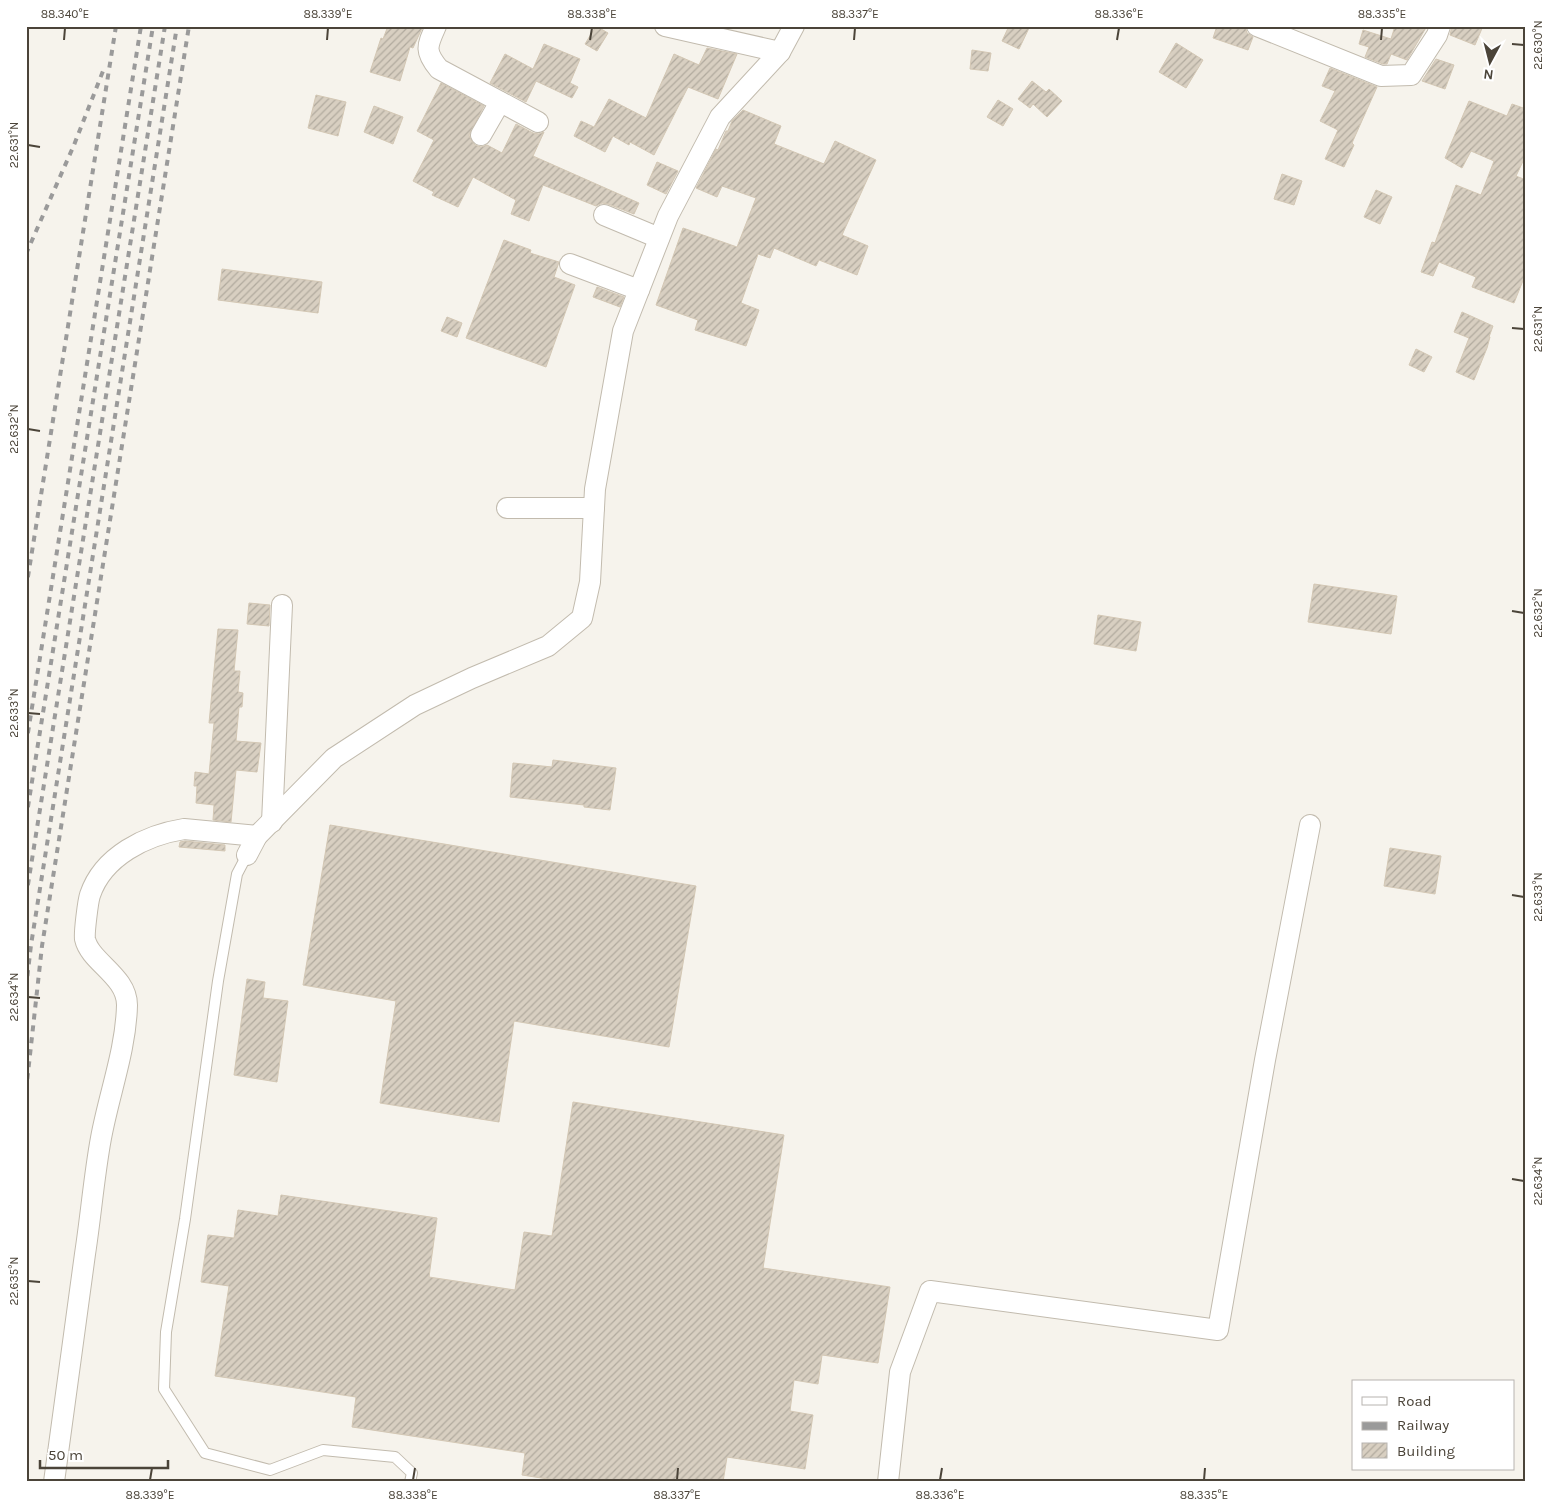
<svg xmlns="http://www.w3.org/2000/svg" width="1552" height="1508" font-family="Karla,sans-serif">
	<defs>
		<pattern id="building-hatch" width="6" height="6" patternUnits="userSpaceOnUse" patternTransform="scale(1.25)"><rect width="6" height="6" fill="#d8cfc1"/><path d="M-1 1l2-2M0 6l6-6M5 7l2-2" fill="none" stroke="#b1aa9e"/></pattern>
	</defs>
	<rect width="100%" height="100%" fill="#f6f3ec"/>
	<g fill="url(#building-hatch)" stroke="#d3c7b4">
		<polygon points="388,26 423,26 413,48 410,47 400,81 370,72 381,38 383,39"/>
		<polygon points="596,26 608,33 597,51 585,44"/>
		<polygon points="1009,26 1030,26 1019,49 1002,41"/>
		<polygon points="1217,26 1245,26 1247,33 1253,37 1248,50 1213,38"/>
		<polygon points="1395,26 1427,26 1407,60 1391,54 1387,64 1383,64 1365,57 1369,47 1359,44 1363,30 1391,39"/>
		<polygon points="1452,26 1483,26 1475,45 1450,35"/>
		<polygon points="1176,43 1203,60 1186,88 1159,72"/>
		<polygon points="544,44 580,59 570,83 578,87 572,98 536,81 526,102 490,83 505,54 533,69"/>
		<polygon points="707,48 737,54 718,99 688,87 654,155 630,142 629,145 613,136 605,152 574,136 581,121 594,127 609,99 646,118 674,54 699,65"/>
		<polygon points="972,50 991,53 988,71 970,69"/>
		<polygon points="1436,59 1454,65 1445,89 1422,81"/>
		<polygon points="1330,68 1377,87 1352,143 1354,145 1344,167 1325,159 1338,130 1320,121 1335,91 1322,86"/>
		<polygon points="1032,81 1046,92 1049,89 1062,101 1047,117 1033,104 1030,108 1018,99"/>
		<polygon points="441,83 484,106 469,135 471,140 475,145 481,147 487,145 502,153 516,124 533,133 539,134 544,132 533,156 639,203 634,214 608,204 602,203 596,206 543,185 529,221 511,214 516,200 473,177 458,207 432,195 434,192 413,181 434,140 417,131"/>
		<polygon points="316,95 346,102 338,136 308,128"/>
		<polygon points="998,100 1013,109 1003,126 987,117"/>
		<polygon points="1469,101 1507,116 1512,104 1526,109 1526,155 1516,176 1526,180 1526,273 1514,303 1472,287 1476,277 1439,262 1433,276 1421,272 1432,242 1435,243 1456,185 1481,195 1494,161 1471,151 1462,168 1445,158"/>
		<polygon points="374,106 403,117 393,144 364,132"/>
		<polygon points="743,110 781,126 774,144 824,164 835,141 876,160 842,235 868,246 857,275 819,260 816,266 774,248 770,258 758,254 741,303 759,310 746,346 695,330 698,320 656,305 683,228 737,247 756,198 722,186 717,197 696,188 716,149 718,150 726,131 728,131 732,121"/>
		<polygon points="657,162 678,171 666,194 647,185"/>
		<polygon points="1282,174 1302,181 1294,205 1274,199"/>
		<polygon points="1376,190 1392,197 1380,224 1364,217"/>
		<polygon points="504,240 531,250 530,253 559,262 554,277 575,285 546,367 466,338"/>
		<polygon points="222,269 322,282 318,313 218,300"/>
		<polygon points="597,287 624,297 620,307 593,297"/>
		<polygon points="1462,312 1493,326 1489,337 1490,337 1487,348 1474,380 1456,372 1469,338 1454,332"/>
		<polygon points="447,317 462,323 457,337 441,331"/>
		<polygon points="1416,349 1432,357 1424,372 1409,365"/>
		<polygon points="1314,584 1397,596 1391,634 1308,622"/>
		<polygon points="249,603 270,605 269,626 247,624"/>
		<polygon points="1098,615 1141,622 1136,651 1094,644"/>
		<polygon points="218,629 238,630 234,671 240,671 238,692 243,693 242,707 239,707 236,741 261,743 257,772 236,770 231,822 213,820 214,805 196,803 197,786 194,786 195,772 209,774 214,723 209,723"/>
		<polygon points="553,760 616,768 610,810 584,807 584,805 510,797 513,763 552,767"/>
		<polygon points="330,825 696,886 669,1047 514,1021 499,1122 380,1103 396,1001 303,985"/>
		<polygon points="185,841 225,845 225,851 179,847 180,842"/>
		<polygon points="1390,848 1441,856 1435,894 1384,886"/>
		<polygon points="247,979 265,982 263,998 288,1001 277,1082 234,1075"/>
		<polygon points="573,1102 784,1135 763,1268 890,1287 878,1363 822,1355 818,1384 794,1380 790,1411 813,1415 805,1469 727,1457 723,1482 567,1482 522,1475 525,1453 352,1427 356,1397 215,1376 229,1286 201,1282 208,1235 234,1238 238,1210 278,1216 281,1195 437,1218 429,1277 515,1290 524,1232 552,1236"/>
	</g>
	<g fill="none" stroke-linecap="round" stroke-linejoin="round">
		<defs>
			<polyline id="lane" points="247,855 237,874 218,981 185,1219 166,1332 164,1389 205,1453 270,1470 323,1450 395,1457 412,1473 410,1482"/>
			<g id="street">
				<path d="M436,26C427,46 424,51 439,69L538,122"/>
				<polyline points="665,26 780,52"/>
				<polyline points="1257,26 1381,76 1411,75 1437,35 1440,26"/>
				<polyline points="481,135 500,102"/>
				<polyline points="604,215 659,238"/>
				<polyline points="570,264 639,290"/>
				<polyline points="507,508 594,508"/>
				<polyline points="272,822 282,605"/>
				<polyline points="247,855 257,836 334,758 415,705 472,678 548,646 582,618 590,582 595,489 623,331 668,216 720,117 780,52 794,26"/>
				<path d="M54,1482C65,1406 75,1330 85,1254C91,1215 94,1176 101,1138C109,1094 126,1050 127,1005C127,976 90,962 85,939C84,933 88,901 90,895C103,856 146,835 184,829L257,836"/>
				<polyline points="888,1482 900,1372 930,1291 1218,1330 1265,1060 1310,825"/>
			</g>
		</defs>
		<use href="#lane" stroke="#c2bbae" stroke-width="12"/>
		<use href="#street" stroke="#c2bbae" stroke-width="22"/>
		<use href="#lane" stroke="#fff" stroke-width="10"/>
		<use href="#street" stroke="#fff" stroke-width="20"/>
		<g stroke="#9a9a9a" stroke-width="4" stroke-dasharray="6 6" stroke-linecap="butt">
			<polyline points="26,254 74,145 105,66"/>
			<polyline points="26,589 116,26"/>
			<polyline points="26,745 141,26"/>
			<polyline points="26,819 153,26"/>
			<polyline points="26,897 165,26"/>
			<polyline points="26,988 31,945 177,26"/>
			<polyline points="26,1091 42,946 189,26"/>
		</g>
	</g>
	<path fill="none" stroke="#4b4439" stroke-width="2" d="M64,40L65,28M327,40L328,28M590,40L592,28M854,40L855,28M1117,40L1119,28M1381,40L1382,28M1512,44L1524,45M28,145L40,147M1512,328L1524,329M28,429L40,431M1512,611L1524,613M28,713L40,714M1512,895L1524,897M28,997L40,998M1512,1179L1524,1181M28,1281L40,1282M150,1480L152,1468M413,1480L415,1468M677,1480L678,1468M940,1480L942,1468M1204,1480L1205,1468"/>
	<rect width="1552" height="1508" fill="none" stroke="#ffffff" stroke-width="55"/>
	<rect x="1352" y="1380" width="162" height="90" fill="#ffffff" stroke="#b7b4b0"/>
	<rect x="1362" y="1397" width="25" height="8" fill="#ffffff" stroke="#b7b4b0"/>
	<text x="1397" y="1406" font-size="15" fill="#4b4439">Road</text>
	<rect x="1362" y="1422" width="25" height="8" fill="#9a9a9a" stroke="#b7b4b0"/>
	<text x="1397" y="1430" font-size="15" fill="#4b4439">Railway</text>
	<rect x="1362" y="1443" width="25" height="15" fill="url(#building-hatch)" stroke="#b7b4b0"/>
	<text x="1397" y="1456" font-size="15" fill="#4b4439">Building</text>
	<g transform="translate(1490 62) rotate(187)" stroke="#ffffff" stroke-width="4" paint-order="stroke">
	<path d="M0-4L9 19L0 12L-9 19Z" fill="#4b4439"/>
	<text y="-8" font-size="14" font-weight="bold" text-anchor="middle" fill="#4b4439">N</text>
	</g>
	<path d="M40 1460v8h128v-8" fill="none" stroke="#4b4439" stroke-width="2.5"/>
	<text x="48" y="1460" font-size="15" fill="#4b4439" stroke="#ffffff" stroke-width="4" paint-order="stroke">50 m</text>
	<rect x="28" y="28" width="1496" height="1452" fill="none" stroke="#4b4439" stroke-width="2"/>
	<g font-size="12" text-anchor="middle" fill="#4b4439">
		<text x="65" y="18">88.340°E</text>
		<text x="328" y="18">88.339°E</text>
		<text x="592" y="18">88.338°E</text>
		<text x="855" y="18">88.337°E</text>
		<text x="1119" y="18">88.336°E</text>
		<text x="1382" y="18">88.335°E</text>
		<text transform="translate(1538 45) rotate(-90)" y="4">22.630°N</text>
		<text transform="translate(14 145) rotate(-90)" y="4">22.631°N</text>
		<text transform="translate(1538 329) rotate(-90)" y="4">22.631°N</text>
		<text transform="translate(14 429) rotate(-90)" y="4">22.632°N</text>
		<text transform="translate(1538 613) rotate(-90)" y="4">22.632°N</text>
		<text transform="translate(14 713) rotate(-90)" y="4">22.633°N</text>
		<text transform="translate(1538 897) rotate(-90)" y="4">22.633°N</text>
		<text transform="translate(14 997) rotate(-90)" y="4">22.634°N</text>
		<text transform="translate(1538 1181) rotate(-90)" y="4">22.634°N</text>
		<text transform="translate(14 1281) rotate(-90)" y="4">22.635°N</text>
		<text x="150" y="1499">88.339°E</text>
		<text x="413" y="1499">88.338°E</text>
		<text x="677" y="1499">88.337°E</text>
		<text x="940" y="1499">88.336°E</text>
		<text x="1204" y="1499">88.335°E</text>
	</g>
</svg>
